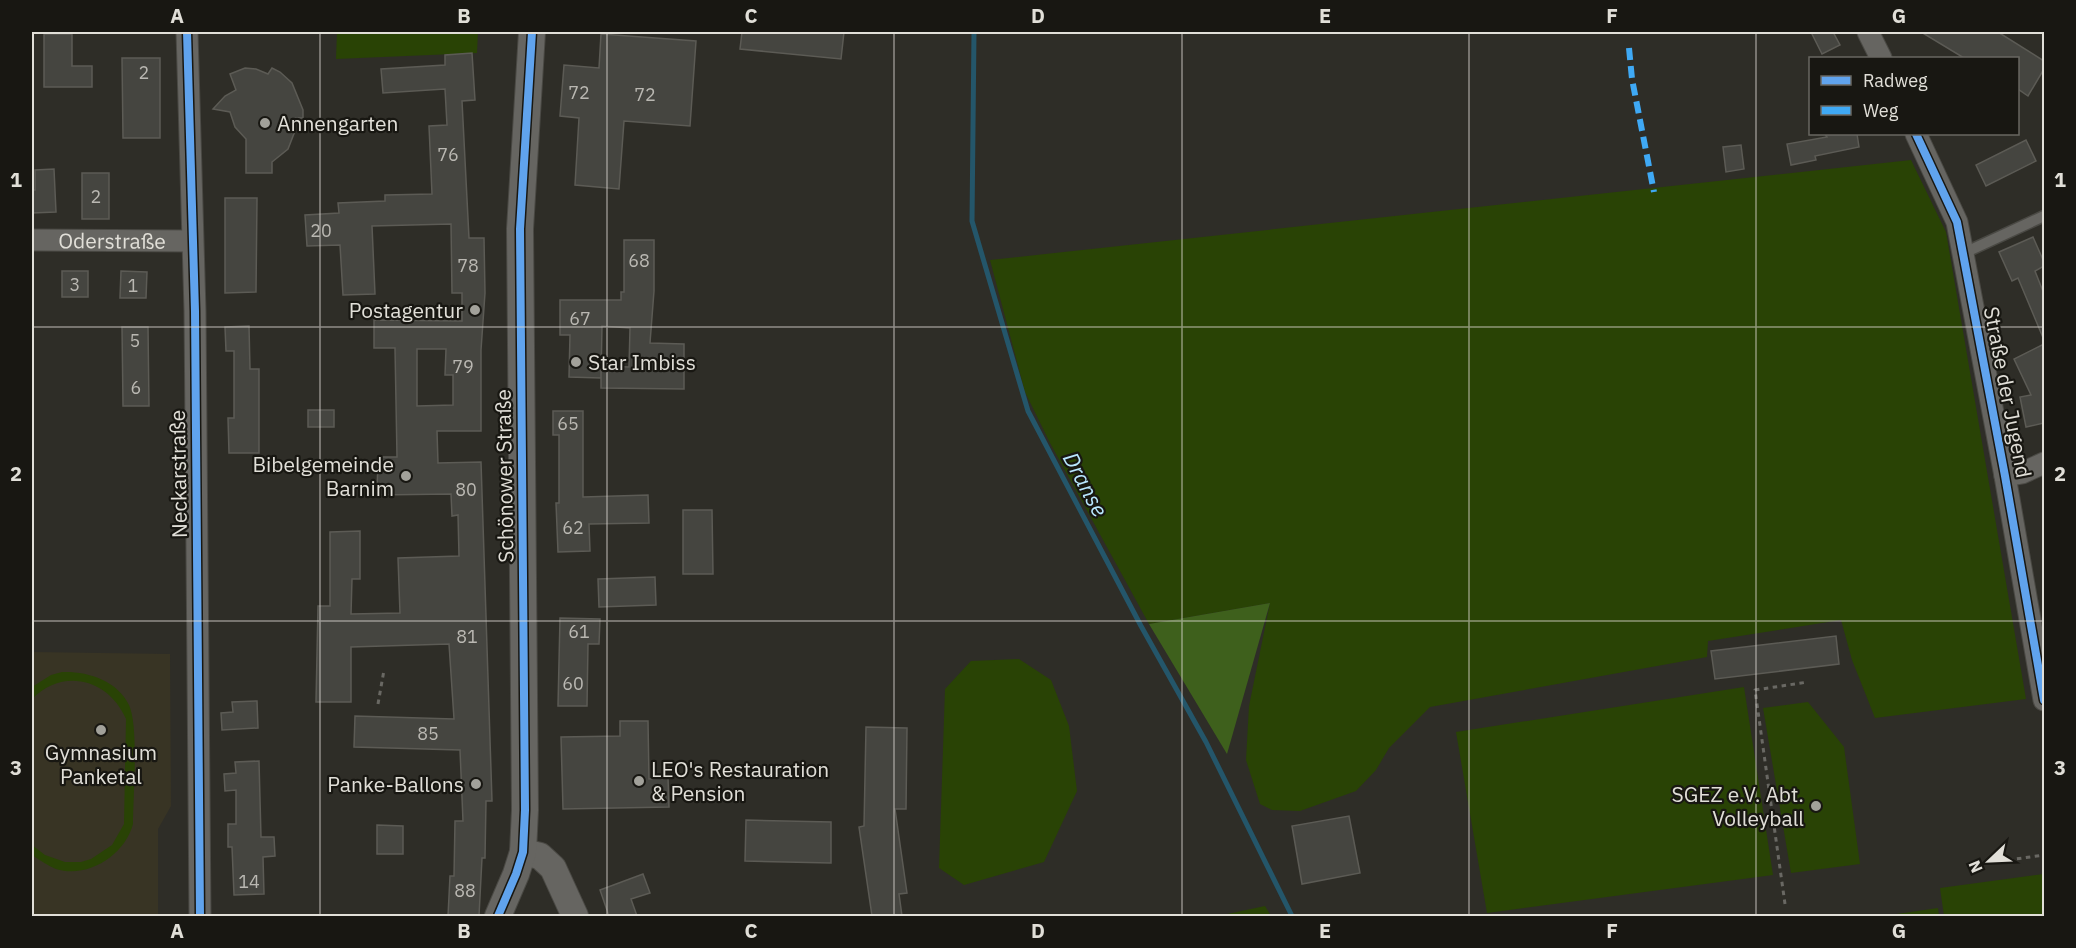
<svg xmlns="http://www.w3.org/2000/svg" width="2076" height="948" font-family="'IBM Plex Sans',sans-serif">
	<rect width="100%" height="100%" fill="#2e2d27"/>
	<polygon fill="#383424" points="32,652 170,654 171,806 158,829 158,916 32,916"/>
	<g fill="#294305">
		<polygon points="337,32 478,32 477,53 336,59"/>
		<polygon points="1911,160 1946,232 2026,699 1875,718 1852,660 1841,620 1708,641 1707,657 1430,707 1389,748 1376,770 1356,791 1300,811 1272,810 1260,804 1246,760 1249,706 1270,603 1149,624 1050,443 1025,392 990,260"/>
		<polygon points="1019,659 1051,680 1069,726 1077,791 1044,862 964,885 939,868 945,689 971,661"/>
		<path d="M62,672C87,671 117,680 129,705C139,727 133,797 133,824C125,855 88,879 56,869C48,866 40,860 32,855V845L45,855L65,862H81L91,859L112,845L124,824L126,719C109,679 63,667 32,699V687L51,675Z"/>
		<polygon points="1744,687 1773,875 1487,913 1456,732"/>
		<polygon points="1808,702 1844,747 1860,864 1791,873 1763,708"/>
		<polygon points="2044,874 2044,916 1944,916 1940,888"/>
		<polygon points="1265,906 1271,916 1218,916"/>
		<polygon points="1938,908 1939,916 1883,916"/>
	</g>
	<polygon fill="#3e601c" points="1270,603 1227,754 1149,624"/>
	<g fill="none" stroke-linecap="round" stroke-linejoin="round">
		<polyline stroke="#24566a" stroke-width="5" points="974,32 972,221 1028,411 1141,626 1206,742 1292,916"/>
	</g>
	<g fill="#454540" stroke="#5c5b55" stroke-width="1.5" fill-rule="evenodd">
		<polygon points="742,32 844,32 841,59 740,49"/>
		<polygon points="1811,32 1833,32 1840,45 1822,54"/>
		<polygon points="1921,32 1998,32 2044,61 2044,69 2028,96 2018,89 2018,58 1964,58"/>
		<polygon points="44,34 72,34 72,66 92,66 92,87 44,87"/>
		<polygon points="601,34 696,41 690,126 624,121 619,189 575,185 579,118 560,116 564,65 599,68"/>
		<path d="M472,53L475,100L462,101L469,238H484L485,293L481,350V431H437L438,463L481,462L492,801H486L485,858H482L479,916H448L450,876H454L455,821H463L460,750L354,747L355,716L454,719L449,644L351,647V702H316L318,606H330V532L360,531V579H352L351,614L400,613L398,558L459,556L458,515L452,516L451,494L377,495L378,457H397L395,348H374V320L462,321V293H452L451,224L372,226L375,294L343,295L340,245L307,246L305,215L339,213L338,203L385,201V195L432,194L429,126L447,125L445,89L383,93L381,69L445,65V55ZM417,349H446L445,375H453V405L417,406Z"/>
		<polygon points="122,58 160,58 160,138 123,138"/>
		<polygon points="245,68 256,69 268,74 272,68 280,72 292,83 303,110 303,118 296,118 295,131 288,149 272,162 272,173 246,173 246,139 235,127 230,112 213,109 225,96 236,90 230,74"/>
		<polygon points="1825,134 1857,134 1859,147 1815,156 1816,160 1791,165 1787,144 1827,137"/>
		<polygon points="2026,140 2036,161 1986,186 1976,165"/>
		<polygon points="1741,145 1744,169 1726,172 1723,147"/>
		<polygon points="54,169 56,212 32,213 32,190 35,190 35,170"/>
		<rect x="82" y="173" width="27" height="46"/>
		<polygon points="225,198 257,198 256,292 225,293"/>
		<polygon points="2033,237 2044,262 2044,266 2035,271 2044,294 2044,340 2018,278 2012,281 1999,252"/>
		<polygon points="624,240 654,240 654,291 650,343 684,344 684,389 601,388 601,366 629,367 630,328 602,326 601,378 569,377 570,335 560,335 560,300 621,300 621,292 624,292"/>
		<rect x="62" y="271" width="26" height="26"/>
		<polygon points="121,271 147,272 146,298 120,298"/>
		<polygon points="249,326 250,369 259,369 259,453 229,453 228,418 234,418 234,351 226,351 225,327"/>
		<polygon points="122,327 148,327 149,406 123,406"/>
		<polygon points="2044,344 2044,423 2026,427 2020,397 2031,395 2014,359"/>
		<rect x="308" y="410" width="26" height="17"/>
		<polygon points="553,411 583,411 583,497 648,495 649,523 589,524 590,551 558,552 556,503 559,503 559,435 553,435"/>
		<polygon points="683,510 712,510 713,574 683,574"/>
		<polygon points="655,577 656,605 599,607 598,579"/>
		<polygon points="560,618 600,619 599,644 588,644 587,706 558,706"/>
		<polygon points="1836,636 1839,664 1715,679 1711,651"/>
		<polygon points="257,701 258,728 222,730 221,713 233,712 232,702"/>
		<polygon points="620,721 648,721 649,779 668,778 669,807 563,809 561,737 620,736"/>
		<polygon points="866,727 907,728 906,809 895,809 907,893 899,894 902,916 872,916 859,827 864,826"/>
		<polygon points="259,761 261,837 274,837 275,856 263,857 264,894 234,895 232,847 228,847 228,824 236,824 236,790 225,791 224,774 236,773 235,762"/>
		<polygon points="1349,816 1360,873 1302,884 1292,826"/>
		<polygon points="746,820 831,822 831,863 745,861"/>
		<polygon points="377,825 403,826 403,854 377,854"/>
		<polygon points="643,874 650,893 631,899 637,916 609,916 600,890"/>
	</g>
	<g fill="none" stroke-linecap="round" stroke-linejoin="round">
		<defs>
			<polyline id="service" points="1964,253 2044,216"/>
			<g id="minor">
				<polyline points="187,32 195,311 200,916"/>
				<polyline points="1868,32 1881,58"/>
				<polyline points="1916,134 1957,222 2005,476 2044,700"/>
				<path id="s1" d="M32,240L192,241"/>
				<polyline points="2005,476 2022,473 2044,463"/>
			</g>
			<g id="tertiary">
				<polyline points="523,852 540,856 553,868 575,916"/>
				<polyline points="498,916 516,874 523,852 525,810 520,229 532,32"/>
			</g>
		</defs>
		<use href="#service" stroke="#4a4944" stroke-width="13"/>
		<use href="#minor" stroke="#4a4944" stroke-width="23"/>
		<use href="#tertiary" stroke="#4a4944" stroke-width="28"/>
		<g stroke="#696863" stroke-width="3" stroke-dasharray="4.5 4.5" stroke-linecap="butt">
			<polyline points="378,704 384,670"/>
			<polyline points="2008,860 2044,855"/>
			<polyline points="1785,904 1755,690 1808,682"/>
		</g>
		<use href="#service" stroke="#666561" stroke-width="10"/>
		<use href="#minor" stroke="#666561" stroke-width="21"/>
		<use href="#tertiary" stroke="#666561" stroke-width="26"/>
		<polyline stroke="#3fa9f5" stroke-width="6" stroke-dasharray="12 6" stroke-linecap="butt" points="1629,48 1632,79 1654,192"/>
		<defs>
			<g id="cycleway">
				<polyline points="187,32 195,311 200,916"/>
				<polyline points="1916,134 1957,222 2005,476 2044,700"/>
				<polyline points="498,916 516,874 523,852 525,810 520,229 532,32"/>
			</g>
		</defs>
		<use href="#cycleway" stroke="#181712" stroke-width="11"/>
		<use href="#cycleway" stroke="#60a3ed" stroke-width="8"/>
	</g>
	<path fill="none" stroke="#e1dfd8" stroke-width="1.5" stroke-opacity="0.55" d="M320,32V916M607,32V916M894,32V916M1182,32V916M1469,32V916M1756,32V916M32,327H2044M32,621H2044"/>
	<g fill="#a2a19a" stroke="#181712" stroke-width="2">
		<circle cx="265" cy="123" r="6"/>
		<circle cx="475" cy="310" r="6"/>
		<circle cx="576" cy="362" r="6"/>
		<circle cx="406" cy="476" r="6"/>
		<circle cx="101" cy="730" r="6"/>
		<circle cx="639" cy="781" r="6"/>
		<circle cx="476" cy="784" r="6"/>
		<circle cx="1816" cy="806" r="6"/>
	</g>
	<g text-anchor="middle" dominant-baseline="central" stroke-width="4.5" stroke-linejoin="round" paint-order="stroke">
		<g font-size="18" fill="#bab8b2">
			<text x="144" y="72">2</text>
			<text x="579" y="92">72</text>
			<text x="645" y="94">72</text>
			<text x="448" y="154">76</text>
			<text x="96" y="196">2</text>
			<text x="321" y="230">20</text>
			<text x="639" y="260">68</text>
			<text x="468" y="265">78</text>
			<text x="75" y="284">3</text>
			<text x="133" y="285">1</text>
			<text x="580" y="318">67</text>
			<text x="135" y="340">5</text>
			<text x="463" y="366">79</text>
			<text x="136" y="387">6</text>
			<text x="568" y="423">65</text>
			<text x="466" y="489">80</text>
			<text x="573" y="527">62</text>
			<text x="579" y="631">61</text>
			<text x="467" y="636">81</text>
			<text x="573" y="683">60</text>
			<text x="428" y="733">85</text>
			<text x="249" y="881">14</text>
			<text x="465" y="890">88</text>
		</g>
		<g font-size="21" fill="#e1dfd8" stroke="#181712" text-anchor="end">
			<text x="277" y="123" text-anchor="start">Annengarten</text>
			<text x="463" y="310">Postagentur</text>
			<text x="588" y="362" text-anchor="start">Star Imbiss</text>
			<text x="394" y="464">Bibelgemeinde<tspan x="394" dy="24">Barnim</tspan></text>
			<text x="101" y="752" text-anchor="middle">Gymnasium<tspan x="101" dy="24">Panketal</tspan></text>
			<text x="651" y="769" text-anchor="start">LEO's Restauration<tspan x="651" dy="24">&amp; Pension</tspan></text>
			<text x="464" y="784">Panke-Ballons</text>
			<text x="1804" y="794">SGEZ e.V. Abt.<tspan x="1804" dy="24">Volleyball</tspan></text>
		</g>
		<g font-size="21" fill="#e1dfd8" stroke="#181712">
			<text stroke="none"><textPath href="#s1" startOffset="80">Oderstraße</textPath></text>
			<text transform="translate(2008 392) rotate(79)">Straße der Jugend</text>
			<text transform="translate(178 474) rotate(-91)">Neckarstraße</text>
			<text transform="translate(504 476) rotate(-91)">Schönower Straße</text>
		</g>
		<g font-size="22" font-style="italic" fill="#b8e7fe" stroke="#181712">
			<text transform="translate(1086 484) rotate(62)">Dranse</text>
		</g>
	</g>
	<rect width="2076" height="948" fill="none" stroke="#181712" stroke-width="66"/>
	<rect x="1809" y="57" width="210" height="78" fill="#181712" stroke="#686761" stroke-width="1.5"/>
	<rect x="1821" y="76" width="30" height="9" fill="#60a3ed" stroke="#686761" stroke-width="1.5"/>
	<text x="1863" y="87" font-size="18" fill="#e1dfd8">Radweg</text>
	<rect x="1821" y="106" width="30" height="9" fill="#3fa9f5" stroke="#686761" stroke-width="1.5"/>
	<text x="1863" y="117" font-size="18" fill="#e1dfd8">Weg</text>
	<g transform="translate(1989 861) rotate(247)" stroke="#181712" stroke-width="4.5" paint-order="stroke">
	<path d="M0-4.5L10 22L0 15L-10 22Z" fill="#e1dfd8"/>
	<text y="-9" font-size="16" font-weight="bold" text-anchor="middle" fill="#e1dfd8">N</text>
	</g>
	<rect x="33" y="33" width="2010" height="882" fill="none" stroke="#e1dfd8" stroke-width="2"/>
	<g font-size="20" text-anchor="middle" font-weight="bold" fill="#e1dfd8">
		<text x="177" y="23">A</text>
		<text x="464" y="23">B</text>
		<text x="751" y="23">C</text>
		<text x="1038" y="23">D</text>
		<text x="1325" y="23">E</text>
		<text x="1612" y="23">F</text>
		<text x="1899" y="23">G</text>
		<text x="16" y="187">1</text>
		<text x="2060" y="187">1</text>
		<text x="16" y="481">2</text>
		<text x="2060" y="481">2</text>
		<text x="16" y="775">3</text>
		<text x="2060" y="775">3</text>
		<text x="177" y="938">A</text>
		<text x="464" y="938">B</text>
		<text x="751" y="938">C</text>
		<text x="1038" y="938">D</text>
		<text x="1325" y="938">E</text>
		<text x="1612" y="938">F</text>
		<text x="1899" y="938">G</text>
	</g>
</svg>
